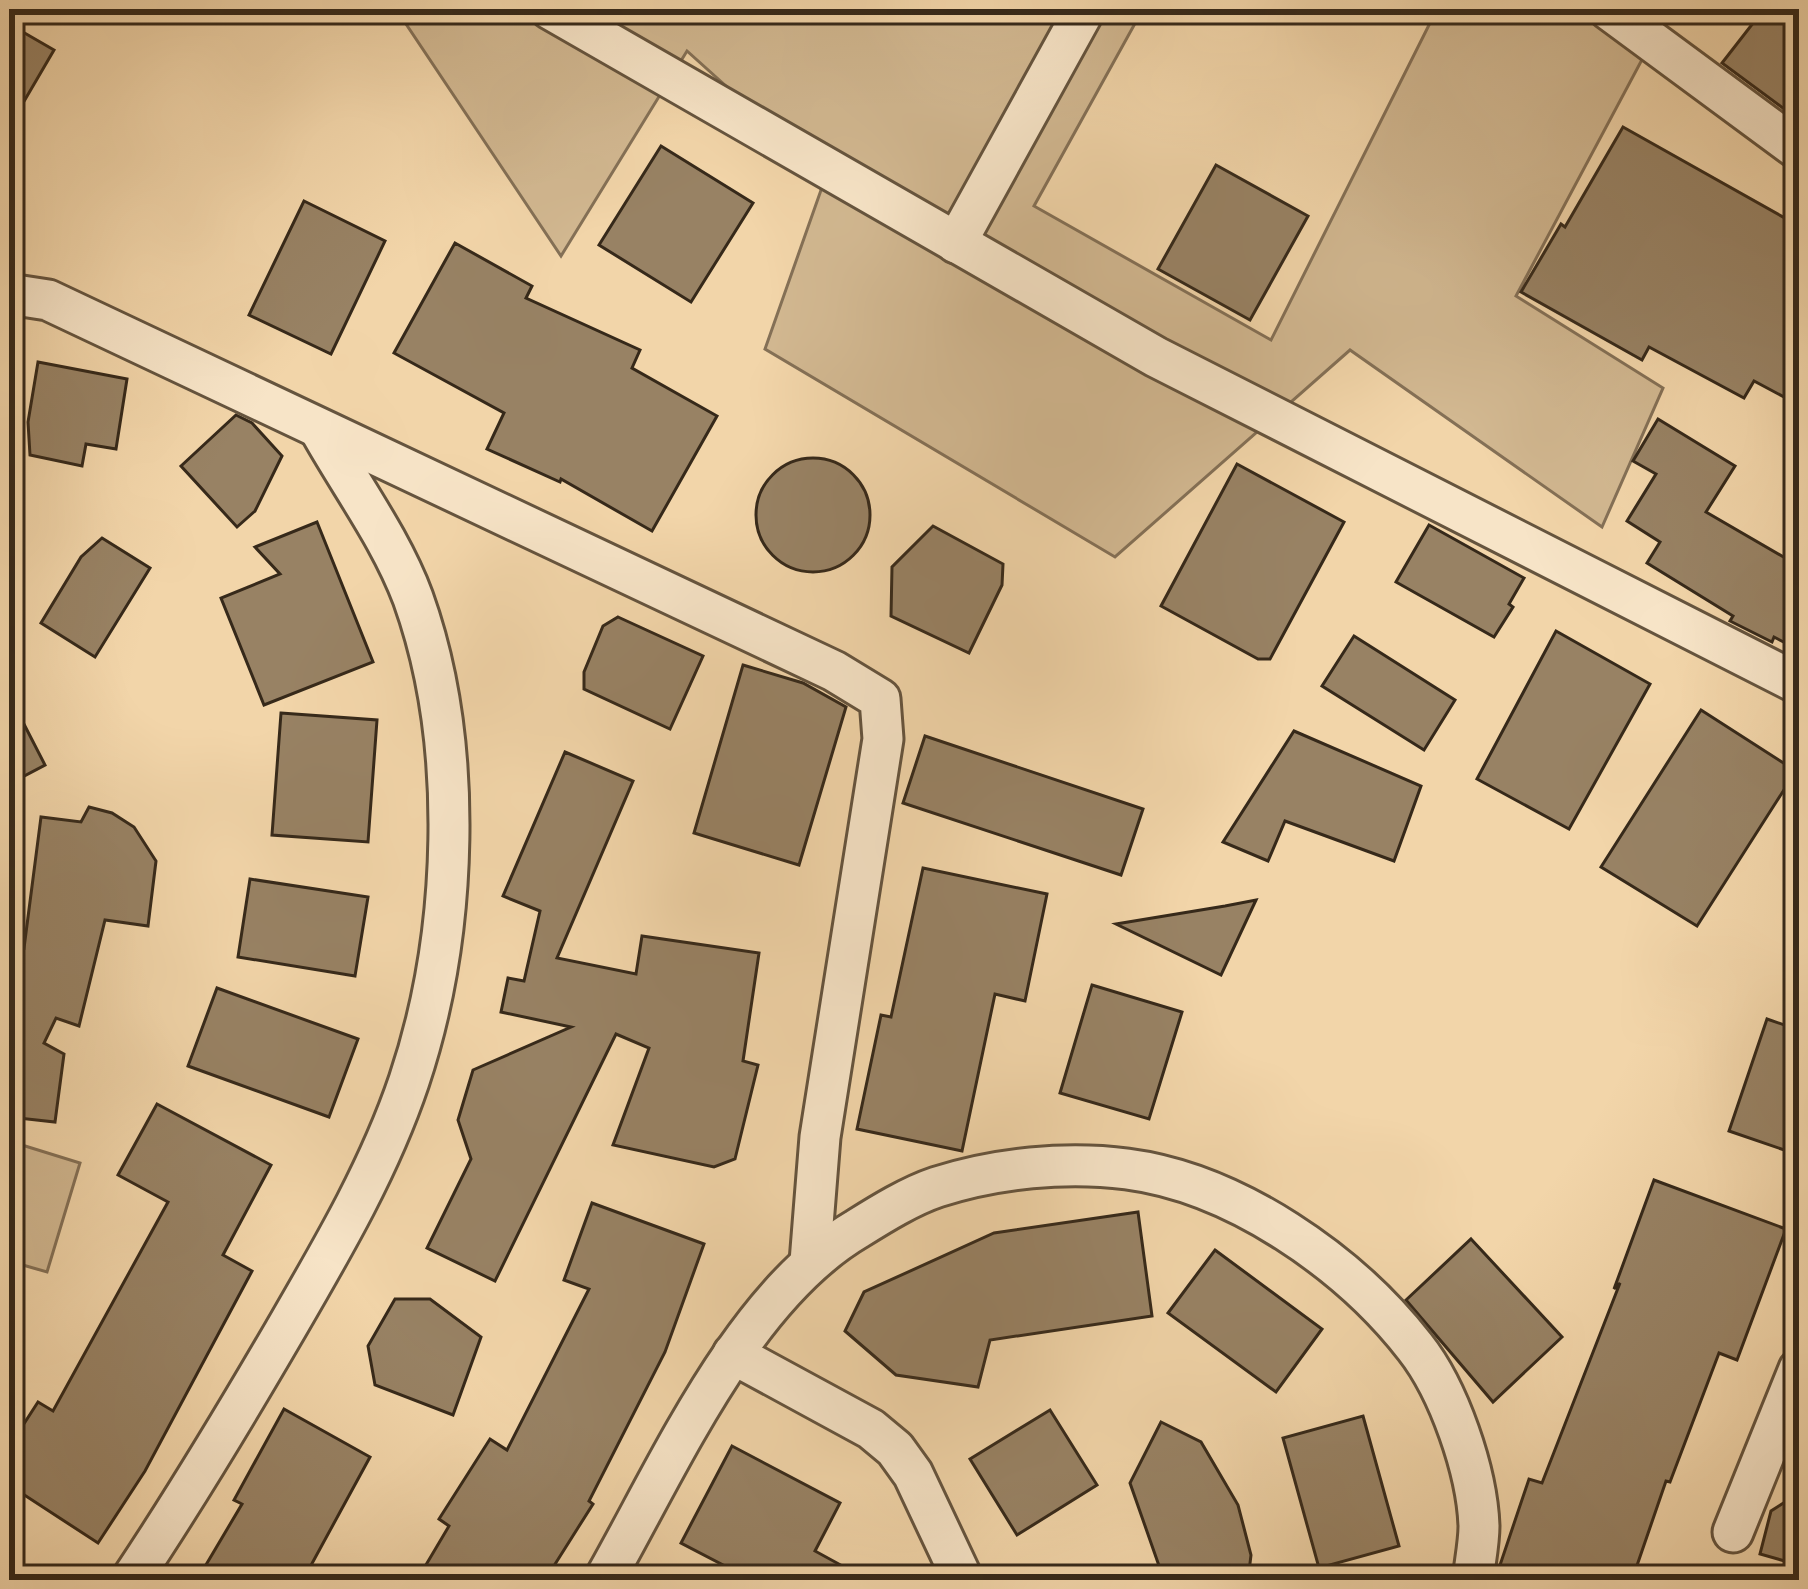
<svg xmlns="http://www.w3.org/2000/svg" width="1808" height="1589" font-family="'IM FELL Double Pica',serif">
	<rect width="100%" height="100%" fill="#f2d5a9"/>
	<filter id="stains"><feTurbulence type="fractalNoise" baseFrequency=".00167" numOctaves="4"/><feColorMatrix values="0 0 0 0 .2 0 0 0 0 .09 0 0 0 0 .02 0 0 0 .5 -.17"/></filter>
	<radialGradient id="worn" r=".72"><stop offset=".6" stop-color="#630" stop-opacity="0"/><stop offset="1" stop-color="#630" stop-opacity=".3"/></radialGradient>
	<g fill="#d2b891" stroke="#847056" stroke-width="3">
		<polygon points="396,9 1143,9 1034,206 1271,340 1437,9 1669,9 1516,296 1663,388 1602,527 1350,350 1115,557 765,349 826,176 687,51 561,256"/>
		<polygon points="9,1141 80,1163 47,1272 9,1261"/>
	</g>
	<g fill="#988264" stroke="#36291a" stroke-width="3">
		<polygon points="1764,9 1799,9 1799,120 1722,63"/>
		<polygon points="9,24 54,50 9,127"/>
		<polygon points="1623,127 1799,226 1799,405 1754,381 1744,398 1649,347 1642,360 1521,292 1561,224 1565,227"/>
		<polygon points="661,146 753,203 691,302 599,245"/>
		<polygon points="1216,165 1308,216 1250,320 1158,269"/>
		<polygon points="304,201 385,241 331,354 249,315"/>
		<polygon points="455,243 532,286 526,298 640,350 632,368 717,416 652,531 561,479 560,482 487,449 504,413 394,353"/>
		<polygon points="38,362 127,379 116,449 86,444 82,466 30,455 28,422"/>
		<polygon points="236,415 252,423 282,456 255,511 237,527 181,466"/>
		<polygon points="1658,419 1735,466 1706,512 1799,566 1799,650 1774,637 1772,642 1730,621 1733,616 1647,563 1660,542 1627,521 1656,474 1633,461"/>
		<circle cx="813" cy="515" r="57"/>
		<polygon points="1237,464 1344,522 1270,659 1258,659 1161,606"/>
		<polygon points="317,522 373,662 264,705 221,598 280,574 255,547"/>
		<polygon points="1429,525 1524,578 1509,604 1513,607 1494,637 1396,582"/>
		<polygon points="933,526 1003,564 1002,585 969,653 891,616 892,567"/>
		<polygon points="102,538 150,568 95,657 41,623 81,557"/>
		<polygon points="618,617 703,656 670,729 584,689 584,672 603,626"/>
		<polygon points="1556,631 1650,684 1569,829 1477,779"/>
		<polygon points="1354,636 1455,700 1424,750 1322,686"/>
		<polygon points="743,665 803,683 846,707 799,865 694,833"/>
		<polygon points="9,695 45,765 9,784"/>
		<polygon points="1701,710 1796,771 1697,926 1601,867"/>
		<polygon points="281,713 377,720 368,842 272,835"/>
		<polygon points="1294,731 1421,786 1394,861 1285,821 1268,861 1223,842"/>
		<polygon points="925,736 1143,809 1121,875 903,803"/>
		<polygon points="565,752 633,781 557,958 636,974 642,936 759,953 743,1061 758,1065 735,1159 714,1167 613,1145 649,1048 616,1034 495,1281 427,1248 471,1159 458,1120 473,1070 571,1027 501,1012 508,978 524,981 540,911 503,896"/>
		<polygon points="89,807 112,813 134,827 156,861 148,926 105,920 79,1026 56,1018 44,1043 64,1054 55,1122 9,1117 9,944 24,948 41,817 81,822"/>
		<polygon points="923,868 1047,894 1025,1001 995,994 962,1151 857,1129 881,1015 891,1017"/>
		<polygon points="250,879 368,897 355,976 238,957"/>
		<polygon points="1256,900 1221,975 1116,924 1225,906"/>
		<polygon points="1092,985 1182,1012 1149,1119 1060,1093"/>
		<polygon points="217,988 358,1039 329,1117 188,1066"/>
		<polygon points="1767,1019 1799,1030 1799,1155 1729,1131"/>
		<polygon points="157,1104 271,1165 223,1255 252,1271 145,1471 98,1543 9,1485 9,1447 38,1402 53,1411 168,1202 118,1175"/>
		<polygon points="1654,1180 1786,1229 1737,1360 1719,1353 1670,1482 1666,1481 1632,1580 1524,1580 1498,1571 1529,1479 1542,1483 1620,1283 1614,1289"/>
		<polygon points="592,1203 704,1244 665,1352 589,1501 593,1504 545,1580 417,1580 449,1526 439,1519 490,1439 507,1450 589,1289 564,1280"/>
		<polygon points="1138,1212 1152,1316 990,1340 978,1387 896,1375 845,1331 864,1292 994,1233"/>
		<polygon points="1471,1239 1562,1337 1493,1402 1406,1300"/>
		<polygon points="1215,1250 1322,1329 1276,1392 1168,1313"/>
		<polygon points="395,1299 430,1299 481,1337 453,1415 375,1385 368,1346"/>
		<polygon points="284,1409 370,1457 303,1580 197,1580 242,1504 234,1500"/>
		<polygon points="1050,1410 1097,1485 1017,1535 970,1459"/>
		<polygon points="1363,1416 1399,1546 1319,1568 1283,1438"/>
		<polygon points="1161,1422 1201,1442 1238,1505 1251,1555 1248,1580 1164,1580 1130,1483"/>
		<polygon points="732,1446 840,1503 815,1551 868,1580 752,1580 681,1543"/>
		<polygon points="1799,1493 1799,1565 1760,1554 1771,1511"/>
	</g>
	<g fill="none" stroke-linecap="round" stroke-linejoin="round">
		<defs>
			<g id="street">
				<polyline points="550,9 1156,357 1799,684"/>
				<polyline points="1608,9 1799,150"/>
				<polyline points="956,243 1085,9"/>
				<polyline points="9,294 48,300 834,671 880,699 883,739 820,1137 810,1262"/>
				<polyline points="733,1354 871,1429 895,1449 913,1474 963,1580"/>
				<polyline points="1733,1532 1799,1369"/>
				<path d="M131,1580C185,1499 235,1416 284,1332C331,1251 379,1170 409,1081C458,935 465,743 413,598C391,539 352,487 321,432"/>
				<path d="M604,1580C669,1466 742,1297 857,1229C881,1214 910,1196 937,1187C996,1168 1066,1161 1127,1169C1235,1183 1349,1262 1415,1347C1449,1390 1477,1471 1479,1526C1479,1543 1475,1562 1473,1580"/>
			</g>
		</defs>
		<use href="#street" stroke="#65543e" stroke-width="45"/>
		<use href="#street" stroke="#f7e4c7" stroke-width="39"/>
	</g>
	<rect width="1808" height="1589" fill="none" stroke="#f2d5a9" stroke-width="48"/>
	<rect x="12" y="12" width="1784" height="1565" fill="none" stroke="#36291a" stroke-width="6"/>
	<rect x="24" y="24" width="1760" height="1541" fill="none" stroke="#36291a" stroke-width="3"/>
	<rect width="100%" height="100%" filter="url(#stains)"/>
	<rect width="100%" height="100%" fill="url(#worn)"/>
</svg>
